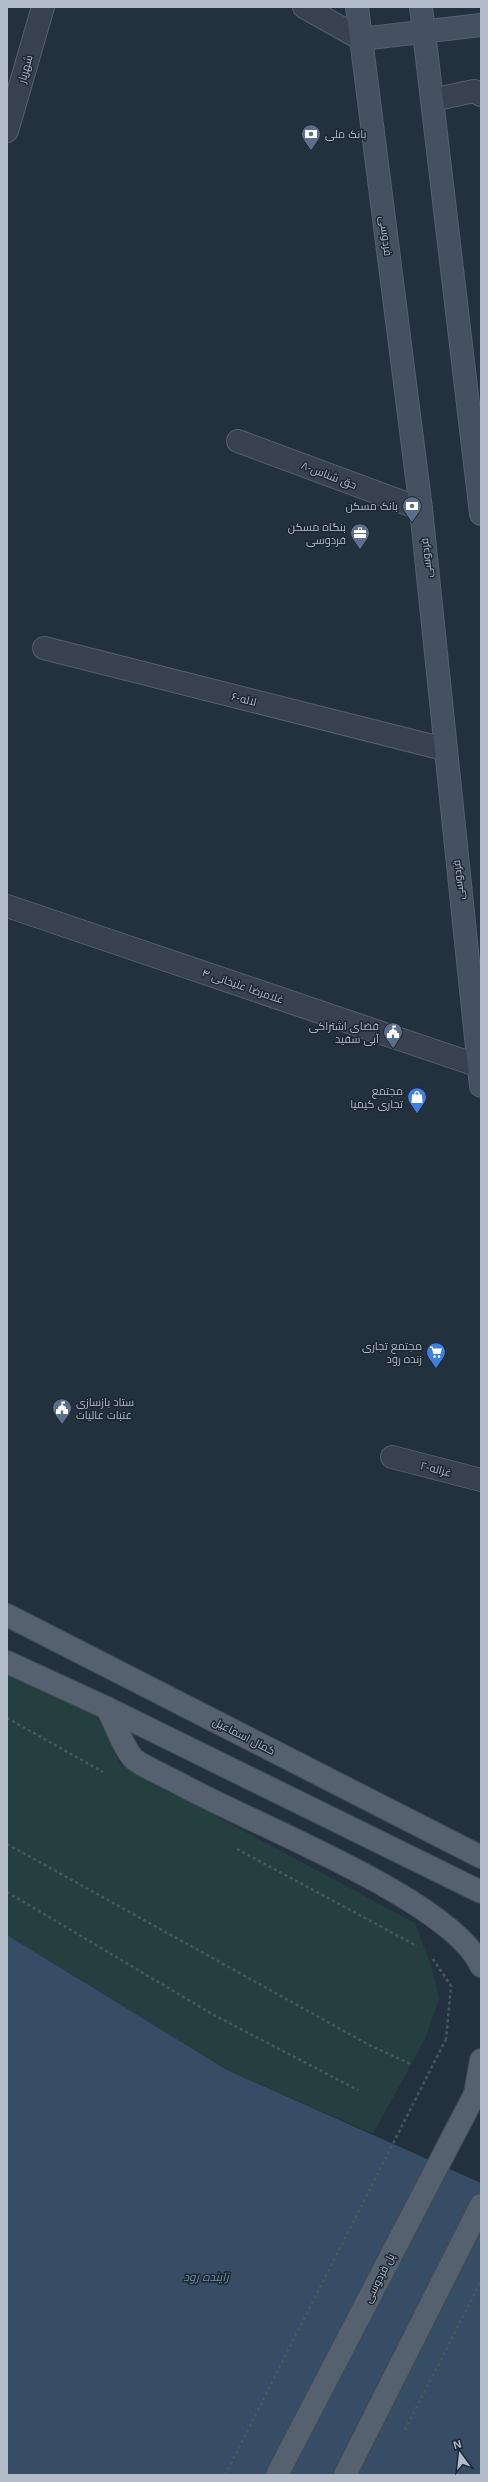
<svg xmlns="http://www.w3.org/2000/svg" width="488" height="2482" font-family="Arial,Cairo,sans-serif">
	<rect width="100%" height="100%" fill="#23303e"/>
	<polygon fill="#253e3f" points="7,1673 96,1715 121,1765 415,1923 432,1968 439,1999 425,2039 373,2134 227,2070 7,1935"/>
	<polygon fill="#364d65" points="7,1935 227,2070 481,2183 481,2475 7,2475"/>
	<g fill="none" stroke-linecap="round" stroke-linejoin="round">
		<defs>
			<g id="minor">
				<polyline points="304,7 361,39"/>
				<polyline points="7,131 43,7"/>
				<polyline points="238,441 421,509"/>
				<polyline points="44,648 444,749"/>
				<polyline points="7,906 479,1066"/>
				<polyline points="392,1457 481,1480"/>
			</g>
			<polyline id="tertiary" points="432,100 474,91 481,95"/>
			<g id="secondary">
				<polyline points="357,7 421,509 481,1086"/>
				<polyline points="421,7 481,514"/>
				<polyline points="361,39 481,25"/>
			</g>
			<g id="primary">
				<polyline points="7,1615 481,1857"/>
				<polyline points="7,1662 107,1708 481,1892"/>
				<path d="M107,1708C115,1723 121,1743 132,1757C137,1764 172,1779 182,1785C250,1823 452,1900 481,1966"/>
				<polyline points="475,2094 481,2060"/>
				<polyline points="345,2475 481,2205"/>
			</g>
		</defs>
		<use href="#minor" stroke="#55606c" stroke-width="24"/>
		<use href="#tertiary" stroke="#55606c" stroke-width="24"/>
		<use href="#secondary" stroke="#55606c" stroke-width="24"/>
		<use href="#primary" stroke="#404b57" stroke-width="24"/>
		<g stroke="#435b5c" stroke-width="2.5" stroke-dasharray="3 3" stroke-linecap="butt">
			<polyline points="7,1718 103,1772"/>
			<polyline points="7,1844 371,2046 411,2064"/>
			<polyline points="237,1849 417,1946"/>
			<polyline points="7,1892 212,2014 358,2090"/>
			<polyline points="433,1959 451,1986 446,2039"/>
			<polyline points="405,2430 481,2281"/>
		</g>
		<use href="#minor" stroke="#37424e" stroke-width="22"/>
		<use href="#tertiary" stroke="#37424e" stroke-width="22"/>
		<use href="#secondary" stroke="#455161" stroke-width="22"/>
		<use href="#primary" stroke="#55616e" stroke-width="22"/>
		<defs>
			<polyline id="primary-bridge" points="277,2475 475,2094"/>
		</defs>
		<use href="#primary-bridge" stroke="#404b57" stroke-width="24" stroke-linecap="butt"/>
		<polyline stroke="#435b5c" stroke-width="2.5" stroke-dasharray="3 3" stroke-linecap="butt" points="225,2475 446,2039"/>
		<use href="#primary-bridge" stroke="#55616e" stroke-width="22"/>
	</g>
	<defs>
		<symbol id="bank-pin" viewBox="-11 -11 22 30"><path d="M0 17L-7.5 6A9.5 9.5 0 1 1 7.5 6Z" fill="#5c6f8a" stroke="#1c2733"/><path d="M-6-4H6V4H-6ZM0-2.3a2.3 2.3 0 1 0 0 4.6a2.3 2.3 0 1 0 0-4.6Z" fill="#fff"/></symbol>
		<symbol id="office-pin" viewBox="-11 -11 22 30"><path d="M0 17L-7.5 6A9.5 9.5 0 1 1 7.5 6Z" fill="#5c6f8a" stroke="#1c2733"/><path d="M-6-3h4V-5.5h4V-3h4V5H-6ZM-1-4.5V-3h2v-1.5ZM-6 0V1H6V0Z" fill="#fff"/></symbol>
		<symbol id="civic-pin" viewBox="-11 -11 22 30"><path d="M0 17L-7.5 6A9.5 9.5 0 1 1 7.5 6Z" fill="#5c6f8a" stroke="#1c2733"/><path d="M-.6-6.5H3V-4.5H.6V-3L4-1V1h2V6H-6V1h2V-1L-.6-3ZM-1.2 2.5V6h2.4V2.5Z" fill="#fff"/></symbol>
		<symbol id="shop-pin" viewBox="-11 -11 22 30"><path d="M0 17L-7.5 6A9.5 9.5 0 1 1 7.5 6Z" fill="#3f7fe0" stroke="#1c2733"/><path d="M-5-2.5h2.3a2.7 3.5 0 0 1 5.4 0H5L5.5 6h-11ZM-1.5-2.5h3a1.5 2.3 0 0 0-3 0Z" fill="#fff"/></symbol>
		<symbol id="supermarket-pin" viewBox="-11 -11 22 30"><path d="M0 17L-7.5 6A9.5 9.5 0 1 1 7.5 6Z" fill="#3f7fe0" stroke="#1c2733"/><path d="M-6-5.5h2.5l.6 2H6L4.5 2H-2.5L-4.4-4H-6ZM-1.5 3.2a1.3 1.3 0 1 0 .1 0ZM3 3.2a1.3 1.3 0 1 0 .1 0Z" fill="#fff"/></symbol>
	</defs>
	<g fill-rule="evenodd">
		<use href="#bank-pin" x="300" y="123" width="22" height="30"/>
		<use href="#bank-pin" x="401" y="495" width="22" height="30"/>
		<use href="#office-pin" x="349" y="522" width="22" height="30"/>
		<use href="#civic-pin" x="382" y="1021" width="22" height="30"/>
		<use href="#shop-pin" x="406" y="1086" width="22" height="30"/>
		<use href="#supermarket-pin" x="425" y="1341" width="22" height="30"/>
		<use href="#civic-pin" x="51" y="1397" width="22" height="30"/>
	</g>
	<g text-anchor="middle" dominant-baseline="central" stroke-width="3" stroke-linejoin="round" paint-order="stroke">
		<g font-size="11" fill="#b3bdc9" stroke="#1c2733">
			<text transform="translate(25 69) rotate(-74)">شهریار</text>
			<text transform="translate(386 236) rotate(83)">فردوسی</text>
			<text transform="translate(329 475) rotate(21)">۸-حق شناس</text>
			<text transform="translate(426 558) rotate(-96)">فردوسی</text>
			<text transform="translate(244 699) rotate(14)">۶-لاله</text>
			<text transform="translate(458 880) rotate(-96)">فردوسی</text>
			<text transform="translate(243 986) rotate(19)">۴ غلامرضا علیخانی</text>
			<text transform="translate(436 1469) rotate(14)">۲-غزاله</text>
			<text transform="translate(244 1736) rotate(27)">کمال اسماعیل</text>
			<text transform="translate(379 2278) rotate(-63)">پل فردوسی</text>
		</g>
		<g font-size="11" fill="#b3bdc9" stroke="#1c2733" text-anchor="end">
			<text x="325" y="134" text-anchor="start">بانک ملی</text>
			<text x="398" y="506">بانک مسکن</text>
			<text x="346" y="527">بنگاه مسکن<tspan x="346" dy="13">فردوسی</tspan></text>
			<text x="379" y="1026">فضای اشتراکی<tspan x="379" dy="13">آبی سفید</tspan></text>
			<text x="403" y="1091">مجتمع<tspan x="403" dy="13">تجاری کیمیا</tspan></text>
			<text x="422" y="1346">مجتمع تجاری<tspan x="422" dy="13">زنده رود</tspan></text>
			<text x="76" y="1402" text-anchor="start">ستاد بازسازی<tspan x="76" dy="13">عتبات عالیات</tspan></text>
		</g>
		<g font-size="12" font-style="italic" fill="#7190ad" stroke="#1c2733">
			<text x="206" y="2277">زاینده رود</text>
		</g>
	</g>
	<rect width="488" height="2482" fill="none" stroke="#b3bdc9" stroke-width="16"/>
	<g transform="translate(460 2454) rotate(345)" stroke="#1c2733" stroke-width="3" paint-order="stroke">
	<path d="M0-3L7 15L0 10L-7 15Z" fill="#b3bdc9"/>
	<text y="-6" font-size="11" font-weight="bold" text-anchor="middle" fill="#b3bdc9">N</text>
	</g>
</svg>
